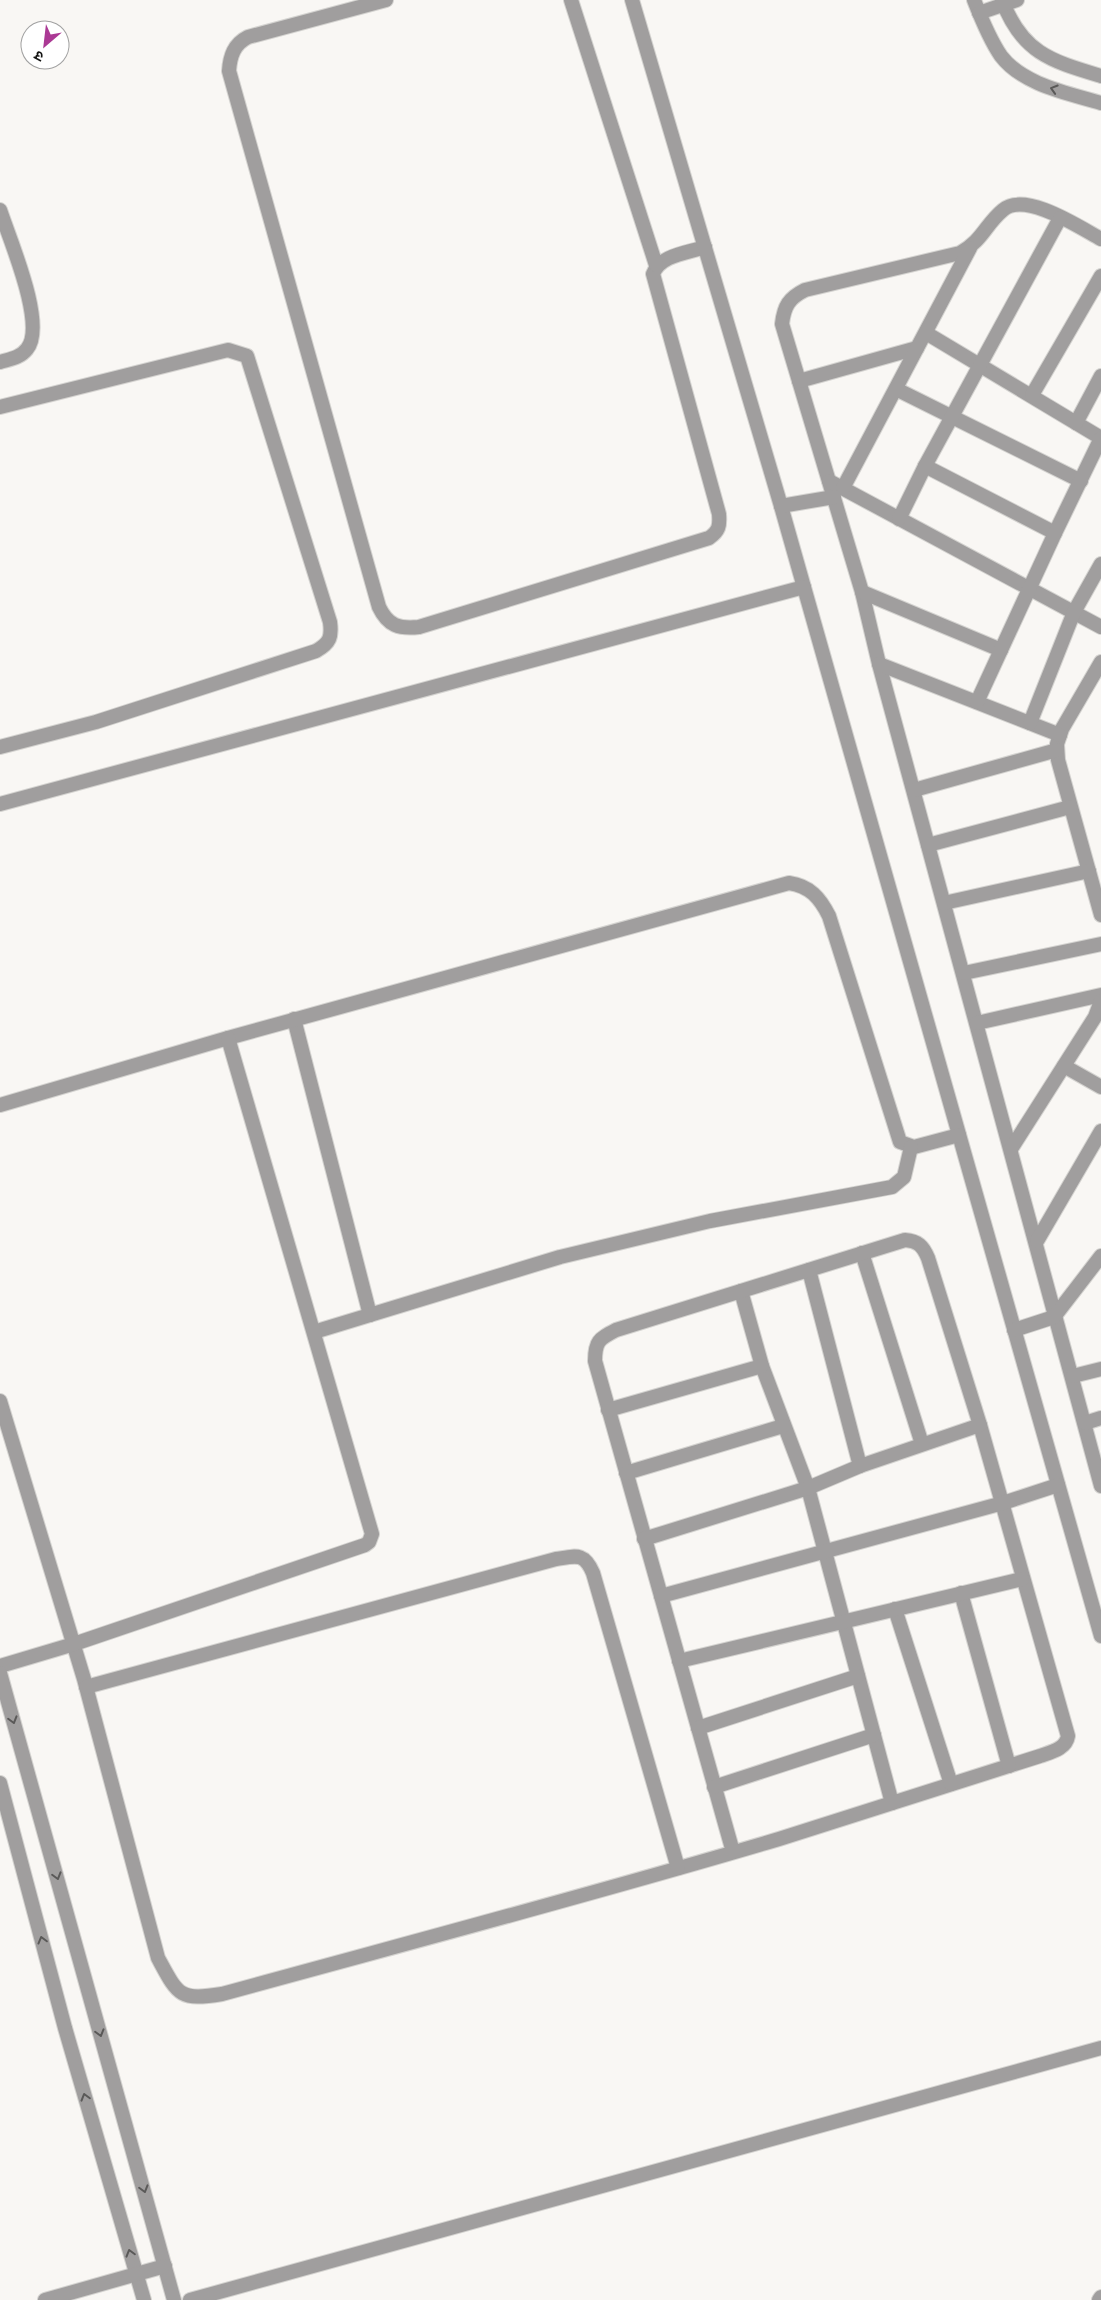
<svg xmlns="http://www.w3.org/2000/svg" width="1101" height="2300" font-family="'Varela Round','Noto Sans Devanagari',sans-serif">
	<rect width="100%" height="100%" fill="#f9f7f4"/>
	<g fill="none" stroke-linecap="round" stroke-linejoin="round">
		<defs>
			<g id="minor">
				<path d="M386,0L248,37C234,44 230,56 229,71L379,607C388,626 399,629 419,627L709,538C719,531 720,526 719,514L653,274C660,255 687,253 705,247"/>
				<polyline points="571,0 656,265"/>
				<polyline points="632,0 781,506 1101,1636"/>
				<path d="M974,0C981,18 990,40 1001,56C1023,85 1068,93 1101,103"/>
				<path d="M1002,0C1022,53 1051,61 1101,76"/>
				<polyline points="979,13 1017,0"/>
				<path d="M0,210C9,238 47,325 27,349C20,358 10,359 0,362"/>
				<path d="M1101,239C1079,227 1025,191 1003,210C985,225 983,240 960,253L805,290C789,298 784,306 782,324L862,592L879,664L1101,1486"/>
				<polyline points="926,333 1101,438"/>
				<polyline points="799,381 917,348"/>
				<polyline points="896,389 1081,481"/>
				<polyline points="1032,395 1101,276"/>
				<path d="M0,407L228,350L247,356L330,622C332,637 330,643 316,651L96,722L0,747"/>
				<polyline points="1076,423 1101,376"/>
				<polyline points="925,466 1055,533"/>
				<polyline points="829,481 1101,627"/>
				<polyline points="843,488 970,248"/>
				<polyline points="781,506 834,497"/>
				<polyline points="899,519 925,466 1060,218"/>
				<polyline points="862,592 1001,650"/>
				<polyline points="1101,662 1062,729 1057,744 1058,760 1101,915"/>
				<polyline points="879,664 1060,735"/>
				<polyline points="977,702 1055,533 1101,438"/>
				<polyline points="1030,723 1074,612 1101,564"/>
				<polyline points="914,790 1057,750"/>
				<polyline points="0,804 804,587"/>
				<polyline points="928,845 1070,807"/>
				<polyline points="944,903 1089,871"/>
				<polyline points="964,973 1101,944"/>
				<polyline points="294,1019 370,1315"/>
				<polyline points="977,1023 1101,995"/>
				<polyline points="1064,1066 1101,1087"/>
				<path d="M0,1105L228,1038L789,883C810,886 820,898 829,916L900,1142L914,1147L959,1135"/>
				<polyline points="1011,1149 1095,1017 1101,1001"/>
				<polyline points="1037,1241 1101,1131"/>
				<polyline points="862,1253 922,1444"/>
				<polyline points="809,1270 860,1466"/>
				<polyline points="741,1291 762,1366 808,1488 892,1803"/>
				<polyline points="1014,1330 1054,1317 1101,1256"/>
				<polyline points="314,1332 560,1257 710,1221 892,1187 904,1177 911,1147"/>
				<polyline points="1073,1376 1101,1369"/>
				<path d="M0,1401L84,1679L158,1958C178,1995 179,2001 222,1994C408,1943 594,1894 779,1839C866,1812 953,1784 1040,1756C1051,1752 1066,1749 1068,1736L980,1425L928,1258C923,1246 918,1241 905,1240L616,1330C599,1339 595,1341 595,1361L733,1852"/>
				<polyline points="608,1410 762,1366"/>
				<polyline points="1085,1423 1101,1418"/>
				<polyline points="626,1473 783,1426"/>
				<polyline points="644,1539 808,1488 860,1466 980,1425"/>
				<polyline points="961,1593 1009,1766"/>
				<polyline points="661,1596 1003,1503 1058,1485"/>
				<polyline points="895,1609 951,1784"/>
				<polyline points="679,1661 1022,1579"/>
				<polyline points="0,1666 74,1644 365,1545 369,1542 372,1534 228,1038"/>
				<path d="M86,1687L556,1559C576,1556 584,1552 593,1573L678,1868"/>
				<polyline points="698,1728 858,1676"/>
				<polyline points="714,1787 874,1735"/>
				<polyline points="190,2300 1101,2048"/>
				<polyline points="1099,2300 1101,2297"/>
			</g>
			<g id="tertiary">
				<polyline points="0,1673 174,2300"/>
				<polyline points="0,1783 65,2028 144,2300"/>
				<polyline points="45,2300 165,2266"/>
			</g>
		</defs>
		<use href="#minor" stroke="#d4d3d0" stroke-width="16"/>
		<use href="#tertiary" stroke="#d4d3d0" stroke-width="16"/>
		<use href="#minor" stroke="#a09e9e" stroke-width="14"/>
		<use href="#tertiary" stroke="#a09e9e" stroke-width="14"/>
	</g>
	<defs><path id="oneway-chevron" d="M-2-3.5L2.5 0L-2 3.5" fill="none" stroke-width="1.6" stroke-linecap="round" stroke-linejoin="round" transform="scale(1.25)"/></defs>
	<g stroke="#5a5958">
		<use href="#oneway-chevron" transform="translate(1054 89) rotate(-163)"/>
		<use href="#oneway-chevron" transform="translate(13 1720) rotate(74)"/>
		<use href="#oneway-chevron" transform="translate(57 1876) rotate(74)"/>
		<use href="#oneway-chevron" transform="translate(42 1940) rotate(-105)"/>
		<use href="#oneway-chevron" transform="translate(100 2033) rotate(74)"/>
		<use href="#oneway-chevron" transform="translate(85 2097) rotate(-106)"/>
		<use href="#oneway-chevron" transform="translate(144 2189) rotate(74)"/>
		<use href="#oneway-chevron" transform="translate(130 2253) rotate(-106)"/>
	</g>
	<g transform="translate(45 45) rotate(208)"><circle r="24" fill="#ffffff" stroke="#a1a1a1"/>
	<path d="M0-4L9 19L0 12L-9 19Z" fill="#ab3994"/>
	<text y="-8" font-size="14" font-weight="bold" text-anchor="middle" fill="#141413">उ</text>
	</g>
</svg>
